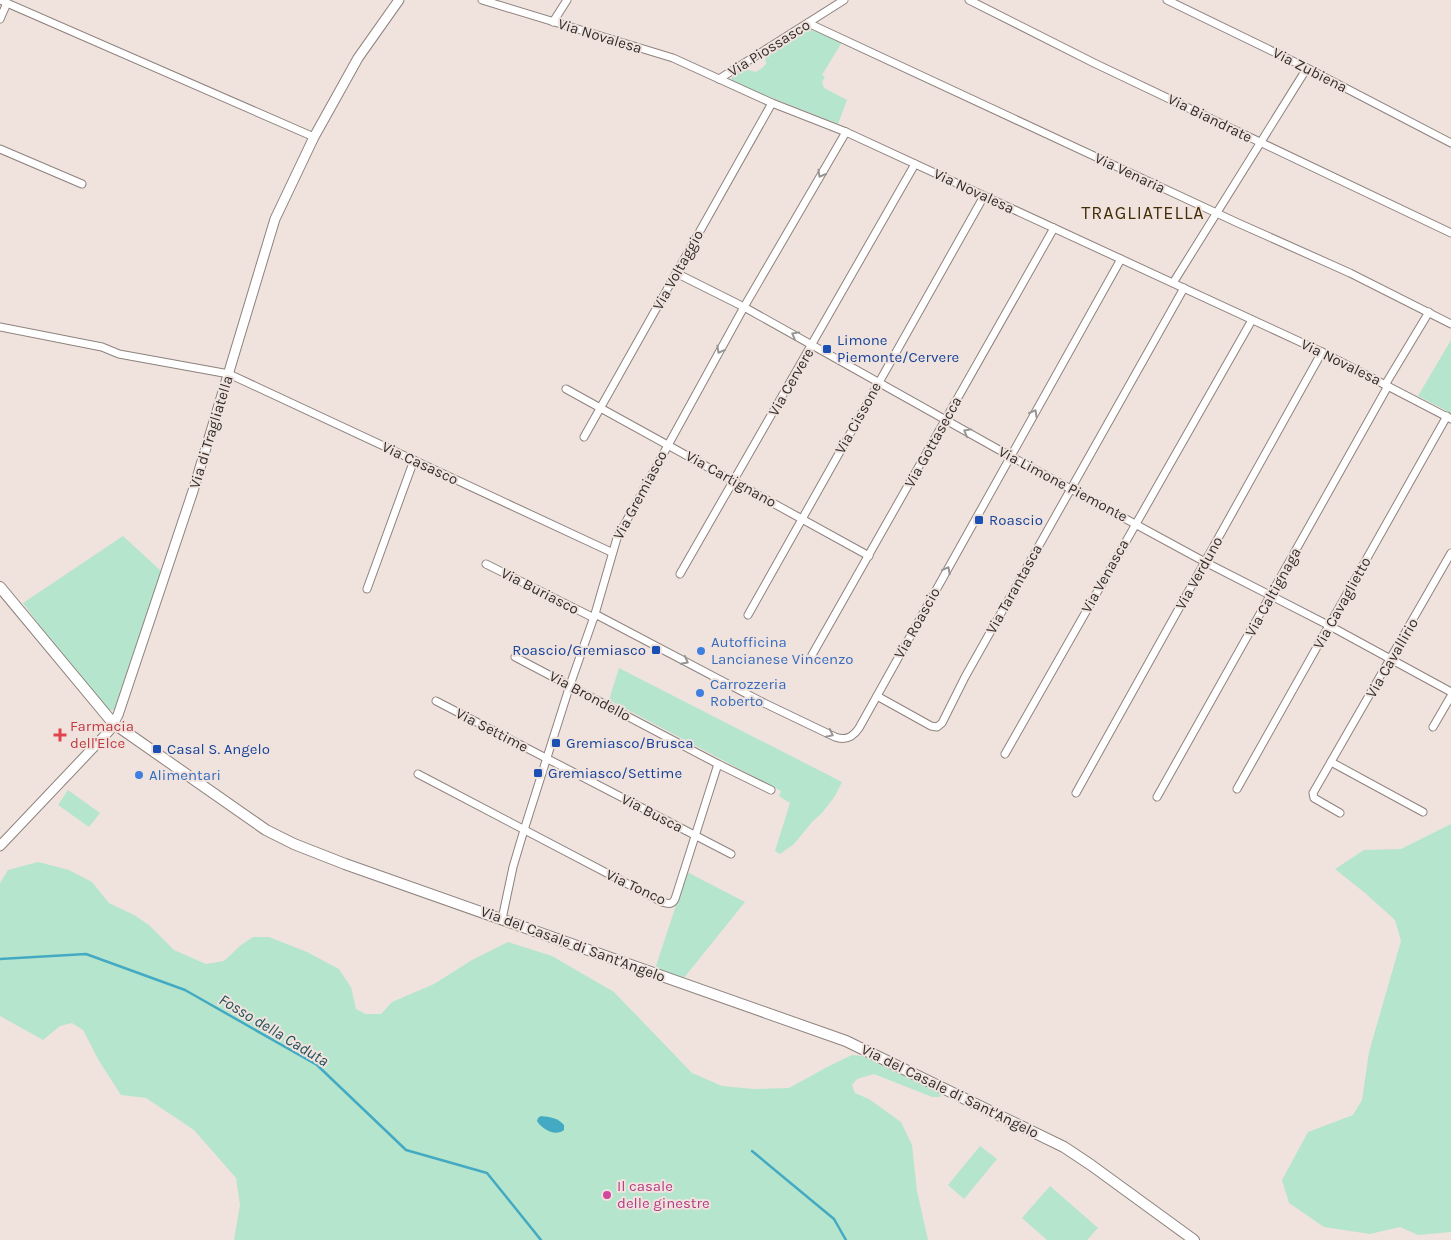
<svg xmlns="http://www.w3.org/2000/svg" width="1451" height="1240" font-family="Karla,sans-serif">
	<rect width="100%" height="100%" fill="#f0e3de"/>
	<g fill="#b5e5cc">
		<path d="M806,28L842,42L822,75L825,77L822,82L824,88L847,100L838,124L739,85L731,80C736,68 744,68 755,72L761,69L766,64L765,55Z"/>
		<polygon points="1451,340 1451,413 1418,396"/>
		<polygon points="123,536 161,571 117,704 114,710 108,710 67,663 23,603"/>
		<polygon points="619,668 842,782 835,796 822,813 812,822 794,844 780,854 775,851 790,803 779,796 781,791 609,700"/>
		<polygon points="68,790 100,813 89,827 58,805"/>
		<polygon points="1451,824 1451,1232 1418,1235 1400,1227 1370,1234 1324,1227 1289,1203 1282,1180 1308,1132 1353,1115 1362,1100 1369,1052 1401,941 1395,920 1365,893 1335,869 1364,850 1401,849"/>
		<polygon points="38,862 69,870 92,882 109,903 134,915 149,925 174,950 206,964 224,961 241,945 253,937 269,937 307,952 339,969 351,987 356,1009 366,1014 381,1014 392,1002 434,984 472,960 508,942 552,956 614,992 692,1073 722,1086 754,1089 789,1088 829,1066 852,1055 863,1056 878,1062 942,1093 940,1097 932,1097 874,1074 857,1079 852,1085 855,1093 869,1099 901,1122 912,1145 917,1191 928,1240 234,1240 240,1205 236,1178 194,1130 146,1098 121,1095 99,1061 83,1030 72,1023 60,1026 43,1040 0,1016 0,883 8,870"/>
		<polygon points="687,872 745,902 683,979 655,969"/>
		<polygon points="980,1146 997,1159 964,1199 948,1185"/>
		<polygon points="1050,1186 1098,1228 1087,1240 1047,1240 1022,1218"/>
	</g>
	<path fill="#44aac3" d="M541,1116C550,1117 558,1118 564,1125V1130C555,1137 542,1129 537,1121L538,1118Z"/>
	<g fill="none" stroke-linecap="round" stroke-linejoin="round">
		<g stroke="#44aac3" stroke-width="2.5">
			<polyline points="0,959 86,954 185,990 317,1065 406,1150 487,1173 541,1240"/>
			<polyline points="752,1151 834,1219 846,1240"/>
		</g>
		<defs>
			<g id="minor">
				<polyline points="0,0 314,137"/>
				<polyline points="482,0 673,58 772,103 846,132 1322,352 1451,419"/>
				<polyline points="969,0 1094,63 1451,233"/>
				<polyline points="1167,0 1307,68 1451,143"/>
				<polyline points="0,19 7,3"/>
				<polyline points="553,22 567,0"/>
				<polyline points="808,23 1238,223 1350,273 1451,324"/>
				<polyline points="719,79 844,0"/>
				<polyline points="0,149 82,184"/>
				<polyline points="676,273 744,307 1010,456 1205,562 1330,626 1451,692"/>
				<polyline points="1173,283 1307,68"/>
				<polyline points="0,327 102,347 119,354 229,374 611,552"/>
				<polyline points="1385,385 1429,312"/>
				<polyline points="566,389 869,556"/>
				<polyline points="584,437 772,103"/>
				<polyline points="486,564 594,618"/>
				<polyline points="680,574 915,164"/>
				<polyline points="367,589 414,460"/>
				<path d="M595,614L764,703L835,737C846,741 853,737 859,728L1121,259"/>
				<polyline points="748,615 984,196"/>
				<polyline points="812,655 1054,228"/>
				<polyline points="515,657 718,764 771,790"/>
				<polyline points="877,696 931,726 937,727 942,723 965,677 1184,288"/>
				<polyline points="436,701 731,854"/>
				<polyline points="1433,727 1451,696"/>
				<polyline points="1005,754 1252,320"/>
				<polyline points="1331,762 1423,812"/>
				<path d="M418,774L662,902C668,904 672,905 675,899L718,764"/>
				<polyline points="1237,789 1447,416"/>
				<polyline points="1076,793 1322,352"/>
				<polyline points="1157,797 1388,386"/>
				<polyline points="1340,813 1314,798 1313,793 1451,553"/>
				<polyline points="502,919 513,867 524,830 570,685 595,614 617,538 744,307 846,132"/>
			</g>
			<polyline id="tertiary" points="0,846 109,731 118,715 193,491 275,219 314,137 338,94 358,58 399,0"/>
			<polyline id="secondary" points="0,587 113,723 266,830 294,844 345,864 846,1041 1064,1147 1091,1165 1194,1240"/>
		</defs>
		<use href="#minor" stroke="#8e827e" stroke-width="9"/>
		<use href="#tertiary" stroke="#8e827e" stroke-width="11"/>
		<use href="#secondary" stroke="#8e827e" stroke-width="12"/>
		<use href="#minor" stroke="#fff" stroke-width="7"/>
		<use href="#tertiary" stroke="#fff" stroke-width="9"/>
		<use href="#secondary" stroke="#fff" stroke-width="10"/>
	</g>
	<defs><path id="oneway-chevron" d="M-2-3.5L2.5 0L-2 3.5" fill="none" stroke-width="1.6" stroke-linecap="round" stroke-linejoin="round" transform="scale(1.25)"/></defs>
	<g stroke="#989695">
		<use href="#oneway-chevron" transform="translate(821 174) rotate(120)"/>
		<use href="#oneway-chevron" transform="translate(795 335) rotate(-151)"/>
		<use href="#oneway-chevron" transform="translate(720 350) rotate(119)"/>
		<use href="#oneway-chevron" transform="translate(1034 413) rotate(-61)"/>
		<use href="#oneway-chevron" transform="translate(967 432) rotate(-151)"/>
		<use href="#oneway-chevron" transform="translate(947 570) rotate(-61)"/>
		<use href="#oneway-chevron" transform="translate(685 661) rotate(28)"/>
		<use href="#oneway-chevron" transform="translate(830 734) rotate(26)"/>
	</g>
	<g fill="#1a4fb4" stroke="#f0e3de" stroke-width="2">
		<rect x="822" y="344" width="10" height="10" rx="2.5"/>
		<rect x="974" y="515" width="10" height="10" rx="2.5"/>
		<rect x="651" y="645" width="10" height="10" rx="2.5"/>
		<rect x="551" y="738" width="10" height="10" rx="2.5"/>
		<rect x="152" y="744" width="10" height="10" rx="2.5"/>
		<rect x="533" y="768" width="10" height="10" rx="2.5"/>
	</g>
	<g fill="#3f7fe0" stroke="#f0e3de" stroke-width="2">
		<circle cx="701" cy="651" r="5"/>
		<circle cx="700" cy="693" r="5"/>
		<circle cx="139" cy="775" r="5"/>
	</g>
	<path fill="#e0444e" stroke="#f0e3de" stroke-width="2" d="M57.5 727.5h5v5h5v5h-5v5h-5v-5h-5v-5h5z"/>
	<circle fill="#d1479c" stroke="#f0e3de" stroke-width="2" cx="607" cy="1195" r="5"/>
	<g text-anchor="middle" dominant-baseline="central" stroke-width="4" stroke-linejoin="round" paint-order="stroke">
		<g font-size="15" fill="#322d2b" stroke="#f0e3de">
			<text transform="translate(600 36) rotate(17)">Via Novalesa</text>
			<text transform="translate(769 48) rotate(-32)">Via Piossasco</text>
			<text transform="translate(1310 70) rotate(27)">Via Zubiena</text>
			<text transform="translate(1210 118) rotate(26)">Via Biandrate</text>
			<text transform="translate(1130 173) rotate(25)">Via Venaria</text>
			<text transform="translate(974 191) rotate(25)">Via Novalesa</text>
			<text transform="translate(678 270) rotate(-61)">Via Voltaggio</text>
			<text transform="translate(1341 362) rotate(26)">Via Novalesa</text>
			<text transform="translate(791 382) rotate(-60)">Via Cervere</text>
			<text transform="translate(858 418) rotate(-61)">Via Cissone</text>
			<text transform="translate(211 432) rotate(-73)">Via di Tragliatella</text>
			<text transform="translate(933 442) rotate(-61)">Via Gottasecca</text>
			<text transform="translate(420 463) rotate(25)">Via Casasco</text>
			<text transform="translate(731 479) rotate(29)">Via Cartignano</text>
			<text transform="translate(1063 484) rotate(28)">Via Limone Piemonte</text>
			<text transform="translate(640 495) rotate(-62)">Via Gremiasco</text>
			<text transform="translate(1199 573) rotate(-61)">Via Verduno</text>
			<text transform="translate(1105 576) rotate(-61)">Via Venasca</text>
			<text transform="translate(1014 589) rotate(-61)">Via Tarantasca</text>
			<text transform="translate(540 591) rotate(27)">Via Buriasco</text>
			<text transform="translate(1273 592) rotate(-61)">Via Caltignaga</text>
			<text transform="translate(1342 603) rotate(-61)">Via Cavaglietto</text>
			<text transform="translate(917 623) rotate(-61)">Via Roascio</text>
			<text transform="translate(1392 658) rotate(-60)">Via Cavallirio</text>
			<text transform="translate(590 696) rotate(28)">Via Brondello</text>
			<text transform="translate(492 730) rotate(27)">Via Settime</text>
			<text transform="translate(652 813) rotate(27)">Via Busca</text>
			<text transform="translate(636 887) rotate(25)">Via Tonco</text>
			<text transform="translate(573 944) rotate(20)">Via del Casale di Sant'Angelo</text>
			<text transform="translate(950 1091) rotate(26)">Via del Casale di Sant'Angelo</text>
		</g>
		<g font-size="15" fill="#164399" stroke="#f0e3de" text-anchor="start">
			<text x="837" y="340">Limone<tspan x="837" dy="17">Piemonte/Cervere</tspan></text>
			<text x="989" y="520">Roascio</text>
			<text x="646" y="650" text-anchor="end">Roascio/Gremiasco</text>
			<text x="566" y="743">Gremiasco/Brusca</text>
			<text x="167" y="749">Casal S. Angelo</text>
			<text x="548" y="773">Gremiasco/Settime</text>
		</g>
		<g font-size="15" fill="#366cbe" stroke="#f0e3de" text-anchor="start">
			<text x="711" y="642">Autofficina<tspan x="711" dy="17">Lancianese Vincenzo</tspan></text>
			<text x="710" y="684">Carrozzeria<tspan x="710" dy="17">Roberto</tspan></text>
			<text x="149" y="775">Alimentari</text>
		</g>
		<g font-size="15" fill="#be3a42" stroke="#f0e3de" text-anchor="start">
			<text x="70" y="726">Farmacia<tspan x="70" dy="17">dell'Elce</tspan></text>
		</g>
		<g font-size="15" fill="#b23c85" stroke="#f0e3de" text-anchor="start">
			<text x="617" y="1186">Il casale<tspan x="617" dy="17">delle ginestre</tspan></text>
		</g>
		<g font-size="16" font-style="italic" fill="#25515c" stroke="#f0e3de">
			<text transform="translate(274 1030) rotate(31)">Fosso della Caduta</text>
		</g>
		<g font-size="18" letter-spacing="1" fill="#402d05" stroke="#f0e3de">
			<text x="1143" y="213">TRAGLIATELLA</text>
		</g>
	</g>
</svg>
